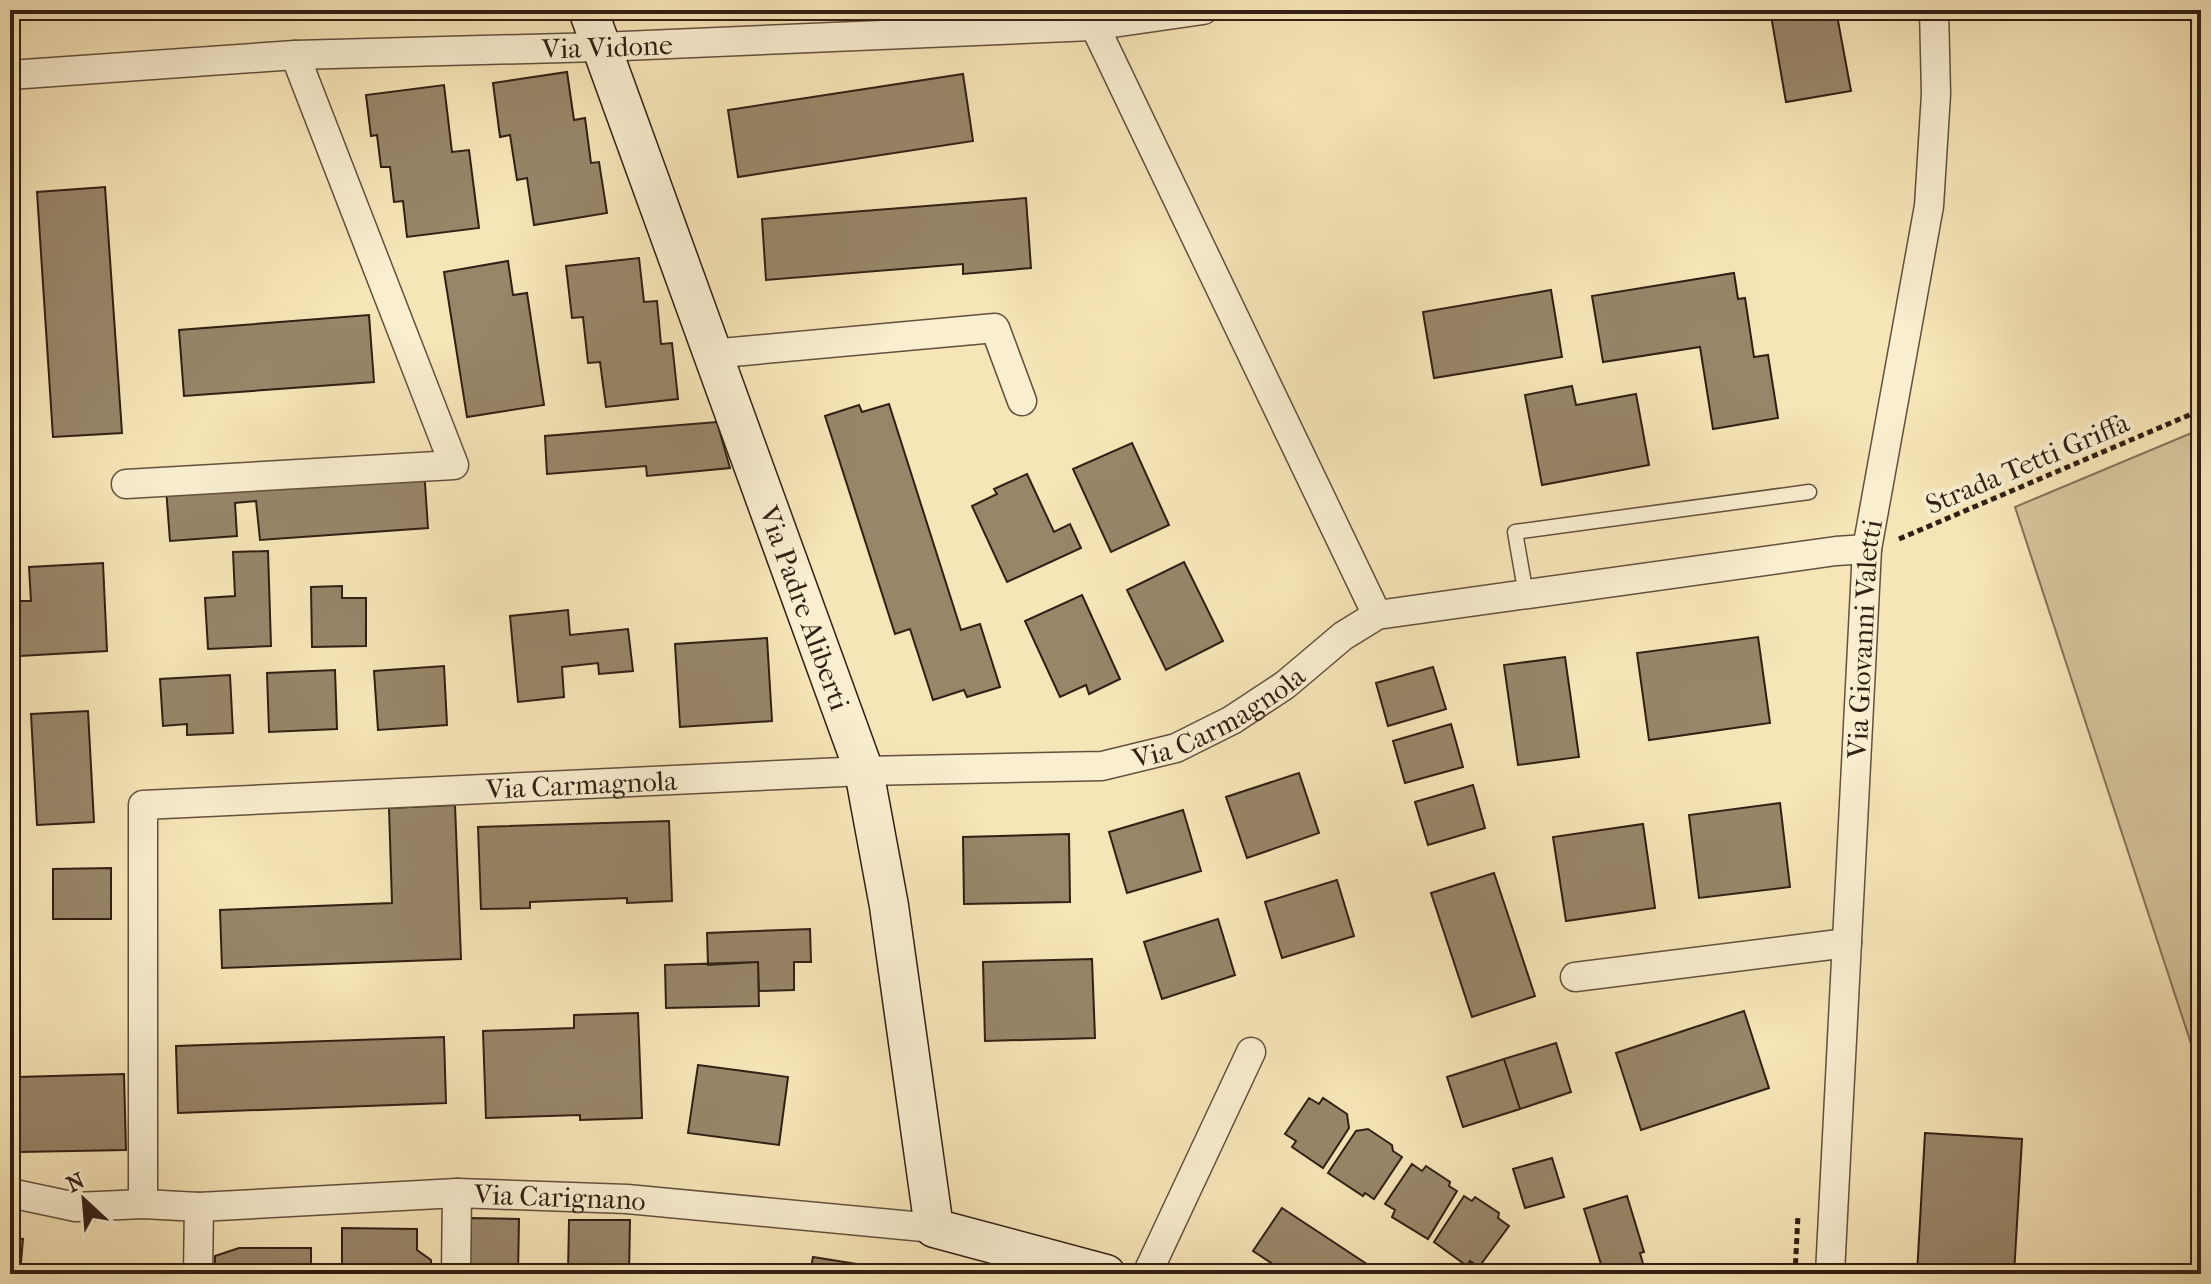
<svg xmlns="http://www.w3.org/2000/svg" width="2211" height="1284" viewBox="0 0 2211 1284" font-family="'IM FELL French Canon',serif">
<style>
.green{fill:#d5c39b;stroke:#847158;stroke-width:2}
.building{fill:#988669;stroke:#321f14;stroke-width:2}
.lines{fill:none;stroke-linecap:round;stroke-linejoin:round}
.lane-casing{stroke:#63503d;stroke-width:17}
.street-casing{stroke:#63503d;stroke-width:31}
.secondary-casing{stroke:#321f14;stroke-width:41}
.path{stroke:#321f14;stroke-width:5;stroke-dasharray:6 4;stroke-linecap:butt}
.lane{stroke:#f9eed0;stroke-width:14}
.street{stroke:#f9eed0;stroke-width:28}
.secondary{stroke:#f9eed0;stroke-width:38}
.labels{text-anchor:middle;stroke-width:8;stroke-linejoin:round;paint-order:stroke}
.street-label{font-size:28px;fill:#321f14;stroke:#f9eed0}
</style>
<rect width="100%" height="100%" fill="#f6e5b7"/>
<filter id="stains"><feTurbulence type="fractalNoise" baseFrequency=".0025" numOctaves="4"/><feColorMatrix values="0 0 0 0 .2 0 0 0 0 .09 0 0 0 0 .02 0 0 0 .5 -.17"/></filter>
<radialGradient id="worn" r=".72"><stop offset=".6" stop-color="#630" stop-opacity="0"/><stop offset="1" stop-color="#630" stop-opacity=".3"/></radialGradient>
<!-- green -->
<path class="green" d="M2201,429V1074L2015,507Z"/>
<!-- building -->
<path class="building" d="M1770,10H1836L1851,91L1786,102Z
M567,72L574,120L585,118L591,163L599,162L607,213L534,225L527,178L517,180L510,135L500,137L493,83Z
M963,74L973,141L738,177L728,110Z
M444,85L452,152L469,150L479,228L407,237L403,201L394,202L390,167H381L377,135L371,136L366,95Z
M105,187L122,433L53,437L37,192Z
M1026,198L1031,268L963,274V264L766,280L762,219Z
M639,258L644,302L657,301L661,344L672,343L678,399L606,407L600,362L588,363L583,317L572,318L566,266Z
M508,261L513,295L527,293L544,405L467,417L444,272Z
M1734,273L1738,299L1745,298L1754,357L1768,355L1778,418L1713,429L1700,347L1603,362L1592,296Z
M1551,290L1562,357L1434,378L1423,312Z
M369,315L374,382L184,396L179,330Z
M1572,386L1576,405L1636,394L1649,465L1542,485L1525,395Z
M889,404L961,630L980,624L1000,687L967,697L964,690L933,700L910,629L895,634L825,416L859,405L862,412Z
M717,422L730,468L647,476L646,466L547,474L545,436Z
M1132,443L1169,525L1111,552L1073,469Z
M424,469L428,528L260,540L256,501L235,503L237,536L170,541L166,488Z
M1027,474L1054,532L1070,524L1081,548L1007,582L972,506L997,494L994,489Z
M268,551L271,646L208,649L205,598L235,596L233,552Z
M1184,562L1223,641L1166,670L1127,590Z
M103,563L107,651L20,656L17,601H31L29,567Z
M342,586V598H366V646L312,647L311,587Z
M1082,595L1120,679L1089,694L1086,685L1060,697L1025,621Z
M568,610L570,635L628,629L633,671L599,674L598,663L562,667L564,697L518,702L510,616Z
M1758,637L1770,723L1649,740L1637,653Z
M767,638L772,721L680,727L675,644Z
M1565,657L1579,757L1518,765L1504,665Z
M444,666L447,725L378,730L374,671Z
M1433,667L1446,709L1388,726L1376,683Z
M335,670L337,729L269,732L267,673Z
M230,675L233,733L187,735V724L163,726L160,679Z
M88,711L94,822L37,825L31,714Z
M1451,724L1463,767L1405,783L1393,741Z
M1299,773L1319,833L1247,858L1226,797Z
M1473,785L1485,828L1428,845L1415,802Z
M1780,803L1790,887L1699,898L1689,815Z
M455,805L461,959L222,968L220,910L392,903L389,808Z
M1183,810L1201,871L1127,893L1109,832Z
M669,821L672,901L627,903V898L530,902V908L481,909L478,827Z
M1643,824L1655,908L1566,921L1553,837Z
M1069,834L1070,902L964,904L963,837Z
M111,868V919H53V869Z
M1494,873L1535,996L1472,1017L1431,893Z
M1337,880L1354,936L1282,958L1265,902Z
M1218,919L1235,975L1162,999L1144,942Z
M810,929L811,962H794V990L759,991L758,962L708,965L707,933Z
M1092,959L1095,1038L985,1041L983,962Z
M758,962L759,1006L666,1008L665,965Z
M1744,1011L1769,1088L1641,1130L1616,1053Z
M638,1013L642,1118L580,1120V1115L486,1118L483,1031L574,1028V1015Z
M444,1037L446,1103L178,1113L176,1046Z
M1556,1043L1571,1092L1520,1109L1504,1059Z
M1504,1059L1520,1109L1463,1127L1447,1077Z
M698,1065L788,1077L779,1145L688,1133Z
M124,1074L126,1150L20,1152L18,1077Z
M1309,1098L1319,1104L1323,1098L1347,1114L1349,1128L1323,1168L1292,1147L1296,1141L1285,1134Z
M1368,1129L1392,1145L1393,1151L1402,1157L1374,1199L1365,1193L1363,1196L1328,1173L1356,1131Z
M1925,1133L2022,1139L2014,1274H1917Z
M1552,1158L1564,1197L1525,1208L1513,1169Z
M1412,1164L1422,1171L1426,1166L1450,1182L1449,1186L1457,1191L1428,1239L1392,1217L1395,1210L1385,1204Z
M1464,1196L1472,1201L1475,1197L1499,1213L1498,1218L1509,1226L1479,1267L1470,1261L1467,1266L1434,1242Z
M1627,1196L1644,1252L1640,1253L1646,1274H1604L1584,1209Z
M1282,1208L1382,1274H1288L1253,1251Z
M471,1218L519,1219L518,1274H469Z
M569,1220H630L629,1274H568Z
M342,1228L417,1229V1250L431,1260V1274H342Z
M10,1238L23,1239L20,1274H10Z
M239,1248H311V1274H215V1256Z
M813,1257L895,1270L894,1274H810Z
M112,1266L173,1268V1274H111Z"/>
<g class="lines">
<!-- lane casing -->
<g class="lane-casing">
<path id="lane" d="M1526,595L1515,532L1809,492"/>
</g>
<!-- street casing -->
<g class="street-casing">
<g id="street">
<path d="M1087,10L1377,615"/>
<path id="s1" d="M10,75L295,55L600,47L1092,26L1203,10"/>
<path d="M710,354L995,328L1022,401"/>
<path d="M126,484L454,465L295,55"/>
<path d="M1575,977L1847,943"/>
<path id="s2" d="M10,1193L76,1207L143,1204L199,1207L457,1193L627,1199L934,1228"/>
<path id="s3" d="M143,1204V805L864,771L1102,766L1176,748L1232,720L1285,685L1343,636L1377,615L1836,551L1867,549"/>
<path d="M198,1274L199,1207"/>
<path d="M456,1274L457,1193"/>
<path d="M1147,1274L1251,1052"/>
<path id="s4" d="M1830,1274L1867,549L1929,206L1936,94L1934,10"/>
</g>
</g>
<!-- secondary casing -->
<g class="secondary-casing">
<g id="secondary">
<path id="s5" d="M588,10L864,771L889,906L934,1228L1106,1274"/>
</g>
</g>
<!-- path -->
<path class="path" d="M1899,539L2201,410
M1795,1274L1798,1215"/>
<!-- lane -->
<use href="#lane" class="lane"/>
<!-- street -->
<use href="#street" class="street"/>
<!-- secondary -->
<use href="#secondary" class="secondary"/>
</g>
<g class="labels">
<!-- street labels -->
<g class="street-label">
<text dy="10" stroke="none"><textPath href="#s1" startOffset="598">Via Vidone</textPath></text>
<text transform="translate(2027 463) rotate(-23)" y="10">Strada Tetti Griffa</text>
<text dy="10" stroke="none"><textPath href="#s5" startOffset="636">Via Padre Aliberti</textPath></text>
<text dy="10" stroke="none"><textPath href="#s4" startOffset="636">Via Giovanni Valetti</textPath></text>
<text dy="10" stroke="none"><textPath href="#s3" startOffset="1486">Via Carmagnola</textPath></text>
<text dy="10" stroke="none"><textPath href="#s3" startOffset="838">Via Carmagnola</textPath></text>
<text dy="10" stroke="none"><textPath href="#s2" startOffset="552">Via Carignano</textPath></text>
</g>
</g>
<!-- margin -->
<rect width="2211" height="1284" fill="none" stroke="#f6e5b7" stroke-width="40"/>
<rect x="12" y="12" width="2187" height="1260" fill="none" stroke="#321f14" stroke-width="4"/>
<rect x="20" y="20" width="2171" height="1244" fill="none" stroke="#321f14" stroke-width="2"/>
<!-- north arrow -->
<g transform="translate(84 1200) rotate(334)" stroke="#f9eed0" stroke-width="6" paint-order="stroke">
<path d="M0-6L14 30L0 20L-14 30Z" fill="#321f14"/>
<text y="-12" font-size="22" font-weight="bold" text-anchor="middle" fill="#321f14">N</text>
</g>
<rect width="100%" height="100%" filter="url(#stains)"/>
<rect width="100%" height="100%" fill="url(#worn)"/>
</svg>
